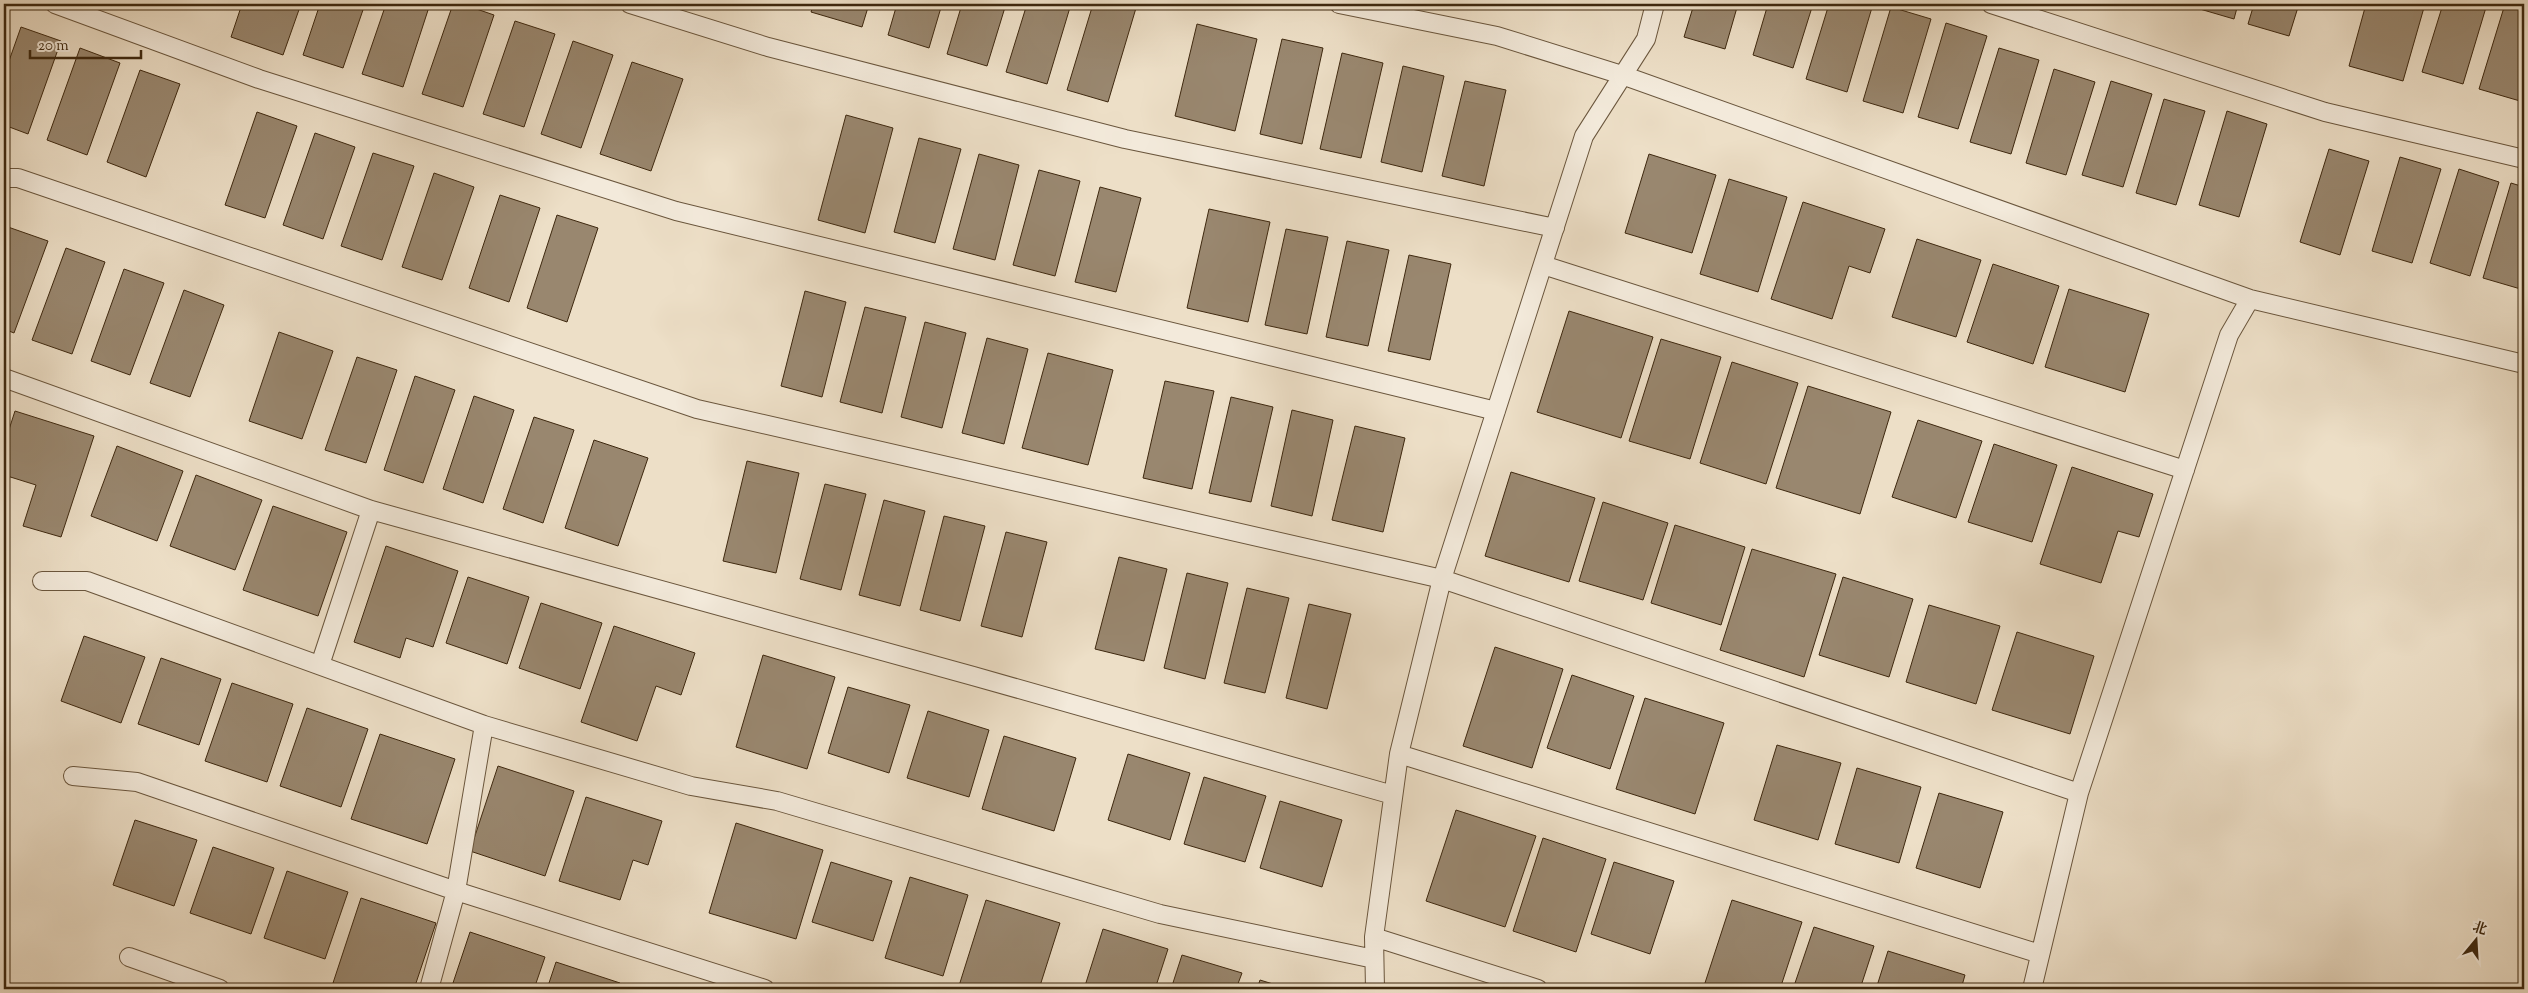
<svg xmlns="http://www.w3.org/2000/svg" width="2528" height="993" viewBox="0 0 2528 993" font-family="'Sorts Mill Goudy','Noto Serif SC',serif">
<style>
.building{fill:#99876f;stroke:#3e280f}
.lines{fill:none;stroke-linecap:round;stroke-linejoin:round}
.service-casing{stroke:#6a563d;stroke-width:20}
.service{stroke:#f3eadb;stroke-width:18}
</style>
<rect width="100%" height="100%" fill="#eddfc7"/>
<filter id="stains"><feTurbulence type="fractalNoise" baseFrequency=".004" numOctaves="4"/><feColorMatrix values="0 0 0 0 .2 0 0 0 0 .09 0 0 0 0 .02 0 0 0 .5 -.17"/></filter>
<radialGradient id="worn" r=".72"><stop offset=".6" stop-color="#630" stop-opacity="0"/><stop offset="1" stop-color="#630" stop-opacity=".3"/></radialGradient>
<!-- building -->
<path class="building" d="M242,4H301L283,55L231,37Z
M320,4H365L343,68L303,55Z
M386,4H430L403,87L362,74Z
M453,4H462L494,15L463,107L422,94Z
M814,4H869L862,27L811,12Z
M897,4H942L929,48L888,35Z
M962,4H1006L987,66L947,54Z
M1027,4H1071L1047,84L1006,72Z
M1093,4H1121L1136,8L1108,102L1067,90Z
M1694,4H1738L1725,49L1684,37Z
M1768,4H1813L1793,68L1753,55Z
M1829,4H1873L1847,92L1806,79Z
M2194,4H2238L2234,19L2193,7Z
M2254,4H2299L2289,36L2248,24Z
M2366,4H2425L2403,81L2349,66Z
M2443,4H2487L2463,84L2422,72Z
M2505,4H2524V86L2520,101L2479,89Z
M1891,7L1931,19L1903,113L1863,101Z
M515,21L555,34L524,127L483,114Z
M1946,23L1987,36L1958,129L1918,117Z
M1197,24L1257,39L1235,131L1175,116Z
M21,27L61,41L28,134L4,125V75Z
M1282,39L1323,48L1302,144L1260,134Z
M573,41L613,55L581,148L541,134Z
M80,48L120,63L87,155L47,140Z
M1999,48L2039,60L2011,154L1970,142Z
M1342,53L1383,63L1361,158L1320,149Z
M632,62L683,79L651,171L600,154Z
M1403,66L1444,76L1422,172L1381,162Z
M2054,69L2095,82L2066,175L2026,163Z
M140,70L180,84L146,177L107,162Z
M1465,81L1506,90L1484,186L1442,176Z
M2111,81L2152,94L2123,187L2082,175Z
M2164,99L2205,111L2176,205L2136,193Z
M2227,111L2267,124L2239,217L2199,205Z
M257,112L297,126L265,218L225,205Z
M846,115L893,128L865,233L818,220Z
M315,133L355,147L323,239L283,225Z
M919,138L961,149L935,243L894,232Z
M2329,149L2369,161L2340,255L2300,242Z
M373,153L414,166L382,260L341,246Z
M979,154L1019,165L995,260L953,249Z
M1649,154L1716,175L1692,253L1625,233Z
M2400,157L2441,169L2412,263L2372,251Z
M2459,169L2499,182L2470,276L2430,263Z
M1039,170L1080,181L1055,276L1013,265Z
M434,173L474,187L442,280L402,267Z
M1729,179L1787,197L1758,292L1700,274Z
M2511,183L2524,187V290L2483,278Z
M1100,187L1141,198L1116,292L1075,282Z
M500,195L540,208L509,302L469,288Z
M1803,202L1885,229L1870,273L1849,266L1832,319L1771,299Z
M1209,209L1270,222L1248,322L1187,308Z
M557,215L598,228L567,322L527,308Z
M8,227L48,241L14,333L4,329V238Z
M1286,229L1328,237L1307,334L1265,325Z
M1917,239L1981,260L1956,337L1892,317Z
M1347,241L1389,250L1368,346L1326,337Z
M66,248L105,262L72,354L32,340Z
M1409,255L1451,264L1430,360L1388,351Z
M1993,264L2059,286L2033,364L1967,342Z
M124,269L164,283L130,375L91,361Z
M2069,289L2149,314L2125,392L2045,367Z
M184,290L224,305L190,397L150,383Z
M805,291L846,302L822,397L781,386Z
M865,307L906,317L882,413L840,402Z
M1569,311L1653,337L1621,438L1537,412Z
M925,322L966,333L942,428L901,417Z
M279,332L333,351L302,439L249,421Z
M987,338L1028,349L1004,444L962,433Z
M1661,339L1721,357L1690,459L1629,441Z
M1048,353L1113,370L1088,465L1022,448Z
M357,357L397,370L366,463L325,450Z
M1732,362L1798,383L1766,484L1700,463Z
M415,376L455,390L423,483L384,470Z
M1165,381L1214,391L1192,489L1143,478Z
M1808,386L1891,412L1860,514L1776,488Z
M474,396L514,410L483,503L443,489Z
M1231,397L1273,407L1251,502L1209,493Z
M1292,410L1333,420L1312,516L1271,506Z
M15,411L94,436L61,537L23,526L36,485L4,475V445Z
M534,417L574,430L543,523L503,509Z
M1918,420L1982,441L1956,518L1892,497Z
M1355,426L1405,438L1383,532L1332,520Z
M594,440L648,458L618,546L565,528Z
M1994,444L2057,465L2032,542L1968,522Z
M117,446L183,471L157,541L91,516Z
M747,461L799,473L776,573L723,561Z
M2072,467L2153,494L2139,537L2118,531L2101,583L2040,564Z
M1511,472L1595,498L1569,582L1485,556Z
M196,475L262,500L235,570L170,546Z
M825,484L866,494L841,590L800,579Z
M884,500L925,511L900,606L859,595Z
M1603,502L1668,523L1643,600L1579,581Z
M273,506L347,532L318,616L243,590Z
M944,516L985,526L960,621L920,610Z
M1675,525L1745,547L1721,625L1651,603Z
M1006,532L1047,542L1022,637L981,626Z
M386,546L458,571L433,647L406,638L400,658L354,642Z
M1752,549L1836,574L1804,677L1720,650Z
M1119,557L1167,569L1144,661L1095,649Z
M1187,573L1228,583L1205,679L1164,668Z
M468,577L529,597L507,664L446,643Z
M1843,577L1913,599L1889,677L1819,655Z
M1247,588L1289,598L1265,693L1224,683Z
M541,603L602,623L580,689L519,668Z
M1309,604L1351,614L1327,709L1286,698Z
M1929,605L2000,626L1976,704L1906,682Z
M614,626L695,653L681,695L656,686L637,741L581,722Z
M2017,632L2094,656L2070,734L1992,710Z
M84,636L145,657L121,723L61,701Z
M1495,647L1563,669L1532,768L1463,746Z
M763,655L835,677L807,769L736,747Z
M161,658L221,679L199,745L138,724Z
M1572,675L1634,696L1610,769L1547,748Z
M232,683L293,704L267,782L205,761Z
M848,687L910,705L889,773L828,753Z
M1645,698L1724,723L1695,814L1616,789Z
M307,708L368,729L341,807L280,786Z
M928,711L989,730L969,797L907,778Z
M380,734L455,759L427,844L351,819Z
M1004,736L1076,758L1054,831L982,809Z
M1777,745L1841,763L1818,840L1754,820Z
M1128,754L1190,773L1170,840L1108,820Z
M498,766L574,791L545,876L470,851Z
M1857,768L1921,787L1899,863L1835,844Z
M1204,777L1266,796L1245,862L1184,844Z
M1939,793L2003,812L1980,888L1916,868Z
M586,797L662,821L648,865L633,860L620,900L559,881Z
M1280,801L1342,820L1322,887L1260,868Z
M1456,810L1536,836L1505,927L1426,901Z
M135,820L197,840L174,906L113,885Z
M736,823L823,850L796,939L709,913Z
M1543,838L1606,859L1576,952L1513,931Z
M213,847L274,868L251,934L190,913Z
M831,862L892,881L873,941L812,922Z
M1614,862L1674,881L1650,954L1591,934Z
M287,871L348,892L325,959L264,938Z
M910,877L968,895L943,976L885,958Z
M361,898L436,923L414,989H352L333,983Z
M986,900L1060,923L1039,989H958Z
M1732,900L1802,922L1780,989H1713L1704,986Z
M1814,927L1874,946L1860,989H1793Z
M1103,929L1168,949L1155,989H1084Z
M470,932L545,957L534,989H451Z
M1888,951L1965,975L1961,989H1876Z
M1182,955L1242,973L1236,989H1171Z
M556,962L620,983L618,989H547Z
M1260,980L1289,989H1257Z"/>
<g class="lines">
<!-- service casing -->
<g class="service-casing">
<path id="service" d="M55,4L259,79L676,211L1496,411
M630,4L768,47L1125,139L1555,228
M1339,4L1497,36L1622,75L2250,299L2524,364
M1991,4L2325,112L2524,159
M4,178H18L697,409L1442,579L2079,793
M1543,265L2185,470
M4,378L371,510L973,676L1393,795
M42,581H87L484,725L691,786L777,801L1160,914L1374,959
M320,665L371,510
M1399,754L2040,954
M73,776L137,782L456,891L765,989
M1374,937L1538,989
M129,957L220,989
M429,989L456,891L484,725
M1375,989L1374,937L1399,754L1442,579L1584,136L1646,39L1655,4
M2032,989L2079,793L2229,335L2250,299"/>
</g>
<!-- service -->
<use href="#service" class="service"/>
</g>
<!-- margin -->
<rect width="2528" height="993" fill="none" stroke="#eddfc7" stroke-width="20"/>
<rect x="5" y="5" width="2518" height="983" fill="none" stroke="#3e280f" stroke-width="2.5"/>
<rect x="10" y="10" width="2508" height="973" fill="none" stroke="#3e280f"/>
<!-- north arrow -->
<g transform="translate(2476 940) rotate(18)" stroke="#f3eadb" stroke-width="4" paint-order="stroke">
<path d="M0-4L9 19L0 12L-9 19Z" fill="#3e280f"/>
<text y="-8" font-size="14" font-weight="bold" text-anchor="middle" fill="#3e280f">北</text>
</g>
<!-- scale -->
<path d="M30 50v8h111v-8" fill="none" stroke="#3e280f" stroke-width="2.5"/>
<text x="38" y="50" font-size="15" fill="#3e280f" stroke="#f3eadb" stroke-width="4" paint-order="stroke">20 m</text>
<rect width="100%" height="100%" filter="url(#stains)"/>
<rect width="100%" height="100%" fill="url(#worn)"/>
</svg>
